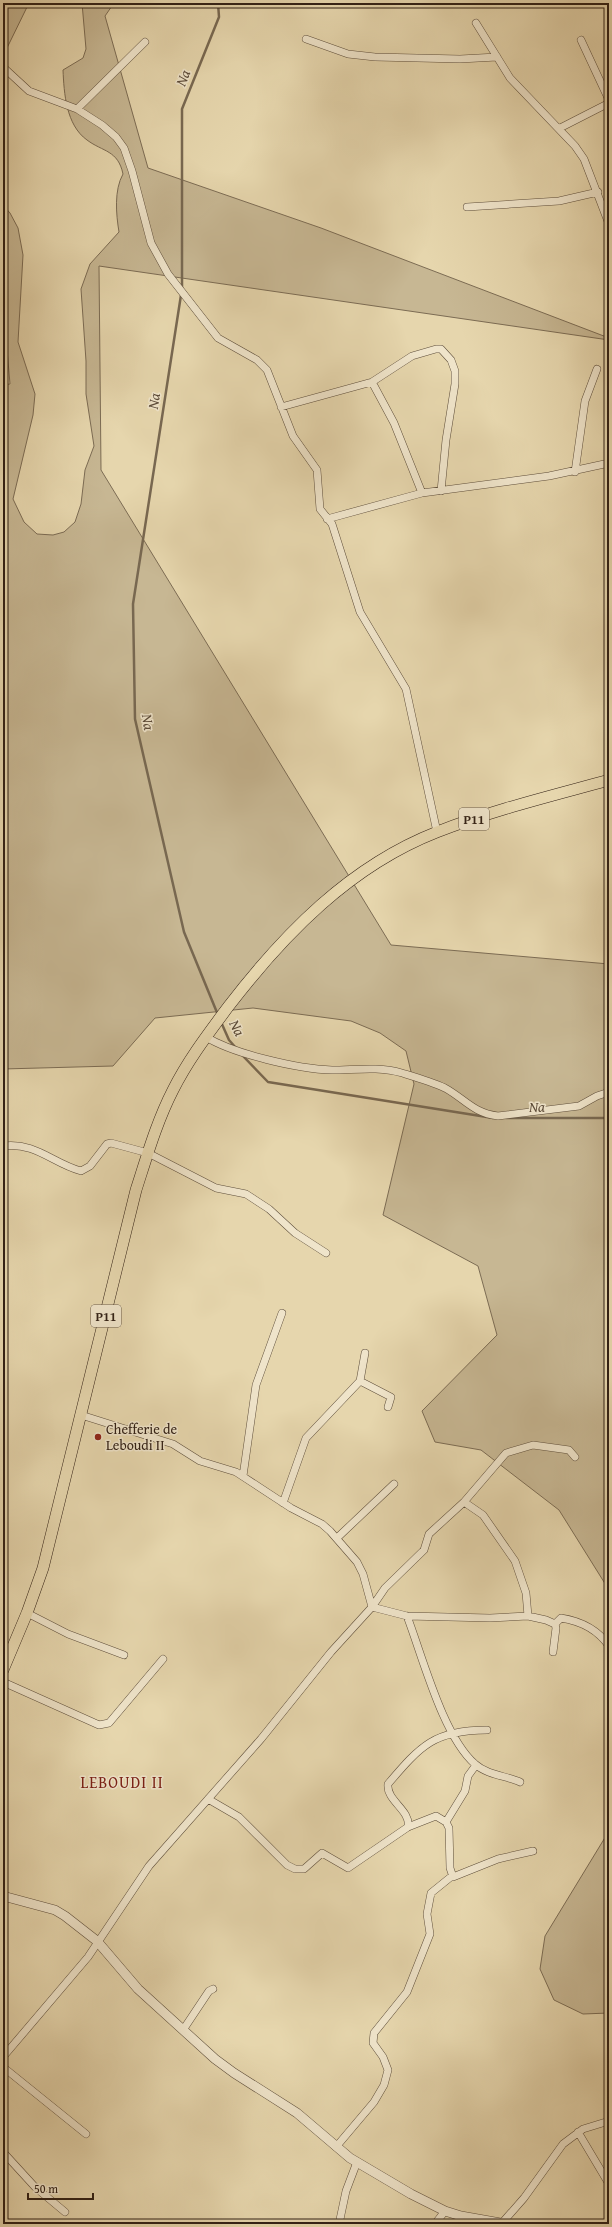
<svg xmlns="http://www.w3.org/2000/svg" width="612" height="2227" viewBox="0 0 612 2227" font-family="'Gentium Book Plus',serif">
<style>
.green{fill:#c7b793;stroke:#7c6c54}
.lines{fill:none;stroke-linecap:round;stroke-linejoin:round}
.stream{stroke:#786851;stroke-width:2.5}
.minor-casing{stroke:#5e4e3b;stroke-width:8}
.tertiary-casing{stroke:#5e4e3b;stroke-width:10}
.primary-casing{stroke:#312015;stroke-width:12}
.minor{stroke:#efe4ca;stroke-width:7}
.tertiary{stroke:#efe4ca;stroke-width:9}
.primary{stroke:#e6d6ad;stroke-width:11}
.poi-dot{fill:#8f2418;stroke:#efe4ca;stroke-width:1.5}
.labels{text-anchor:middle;stroke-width:3;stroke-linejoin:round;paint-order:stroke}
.shield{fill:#efe4ca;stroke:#6a5b4b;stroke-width:1}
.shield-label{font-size:13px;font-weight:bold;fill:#312015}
.poi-label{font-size:14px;fill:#312015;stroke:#efe4ca;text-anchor:start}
.water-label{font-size:15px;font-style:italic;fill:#5b4a38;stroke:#efe4ca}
.quarter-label{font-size:16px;letter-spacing:1px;fill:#7a1f14;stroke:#efe4ca}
</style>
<rect width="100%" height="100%" fill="#e6d6ad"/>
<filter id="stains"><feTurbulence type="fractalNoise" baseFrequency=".005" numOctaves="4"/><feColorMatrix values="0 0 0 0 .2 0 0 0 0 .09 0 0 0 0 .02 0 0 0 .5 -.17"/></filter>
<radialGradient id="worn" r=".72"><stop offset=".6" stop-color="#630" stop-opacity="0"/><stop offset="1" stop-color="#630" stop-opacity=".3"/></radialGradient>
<!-- green -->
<path class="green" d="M3,3H29L6,50L7,36L3,30Z
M82,3H114L105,16L148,168L321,228L609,338V340L99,266L101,470L391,945L609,964V1590L559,1510L481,1450L435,1442L422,1411L497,1335L478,1266L383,1215L414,1084L406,1051L380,1033L351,1021L253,1008L155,1018L113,1066L3,1069V385L10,384L3,303V205L10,213L18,228L23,255L18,342L35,394L33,415L13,499L24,522L37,534L53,535L64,532L75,522L81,504L85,470L94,446L86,394V361L81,289L90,264L119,232C116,214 114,190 123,174C118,150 103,152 87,140C66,125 64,93 63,70L83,58L86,49Z
M609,1831V2013L583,2014L554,2000L540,1969L545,1936Z"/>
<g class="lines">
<!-- stream -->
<path class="stream" d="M182,290V109L219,17L218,3
M181,295L133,604L135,719L184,932L218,1015
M221,1022L229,1040L236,1048
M242,1055L268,1082L493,1118
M506,1118H609"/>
<!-- minor casing -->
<g class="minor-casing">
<path id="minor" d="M476,23L510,78L575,146L584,159L609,224
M306,39L348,54L375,57L460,59L497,57
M581,40L609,100
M3,67L29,91L77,109L102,125L116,137L124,148L132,171L151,243L168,274L218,338L257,360L267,370L293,436L317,470L320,509L332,524L360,612L406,689L437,832
M77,109L145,42
M560,128L609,103
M467,207L559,201L598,192
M372,382L394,423L422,493
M281,407L372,382L412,356L436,349H441L451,360L455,371V384L446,440L441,491
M575,472L585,401L597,369
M327,519L422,493L549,476L609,463
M206,1037C234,1054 298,1069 332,1070C355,1070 378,1066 402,1073C415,1077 432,1082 445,1088C465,1099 473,1113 498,1116L579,1106L597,1096L609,1092
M3,1146C36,1142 52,1163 81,1171L90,1166L107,1144L111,1143L148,1153L216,1188L246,1194L269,1209L295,1233L326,1253
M360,1381L391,1397L388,1407
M81,1415L173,1444L200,1461L236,1472L291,1508L322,1524L330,1531L357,1562L363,1574L372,1607
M243,1476L256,1385L282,1313
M464,1502L506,1453L533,1445L569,1450L575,1457
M283,1503L306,1438L360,1381L365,1353
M337,1538L394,1484
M372,1607L407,1616L490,1618L528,1616L546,1620L555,1624L556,1628L553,1652
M27,1613L68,1634L124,1655
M407,1616C423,1658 443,1736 475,1764C487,1775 507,1776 520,1782
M555,1624L561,1618C580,1621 598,1630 609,1646
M3,1682L99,1725L109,1723L163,1659
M208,1799L239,1817L287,1865L295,1869H304L322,1853L348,1868L408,1827L436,1816L446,1822L449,1828L450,1868L453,1877L498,1859L533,1851
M446,1822L465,1791L468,1776L476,1765
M408,1827C411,1810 386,1801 388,1784C421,1745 435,1730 487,1730
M183,2030L209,1991L213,1989
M3,2057L88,1957L149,1866L261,1739L331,1652L372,1607L385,1588L424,1550L429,1534L464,1502L483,1515L515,1561L526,1593L528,1616
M3,2067L86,2134
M578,2132L609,2184
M336,2147L374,2102L384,2085L388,2070L383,2057L373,2043L374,2033L407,1992L430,1934L427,1914L431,1893L452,1876
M3,2152L35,2187L65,2212
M502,2223L524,2198L563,2144L583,2129L609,2121
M339,2224L346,2191L357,2162
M435,2224L445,2211"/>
</g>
<!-- tertiary casing -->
<g class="tertiary-casing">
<path id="tertiary" d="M3,1896L55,1910L65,1916L97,1941L138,1989L215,2059L234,2073L297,2113L350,2158L411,2194L445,2211L461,2216L506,2224"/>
</g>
<!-- primary casing -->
<g class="primary-casing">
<path id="primary" d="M3,1670L27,1613L43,1568L136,1190C147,1156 157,1121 173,1090C188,1060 208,1034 228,1007C284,934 350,866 437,832C493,810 551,796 609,780"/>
</g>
<!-- minor -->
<use href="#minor" class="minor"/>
<!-- tertiary -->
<use href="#tertiary" class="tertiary"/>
<!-- primary -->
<use href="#primary" class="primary"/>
</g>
<!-- markers -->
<circle class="poi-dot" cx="98" cy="1437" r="4"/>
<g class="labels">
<!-- shield labels -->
<g class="shield">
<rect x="459" y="808" width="30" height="22" rx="3"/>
<rect x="91" y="1305" width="30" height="22" rx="3"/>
</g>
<g class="shield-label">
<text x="474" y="824">P11</text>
<text x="106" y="1321">P11</text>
</g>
<!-- poi labels -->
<g class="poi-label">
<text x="106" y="1434">Chefferie de<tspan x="106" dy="16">Leboudi II</tspan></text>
</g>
<!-- water labels -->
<g class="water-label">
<text transform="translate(183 78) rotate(-68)" y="5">Na</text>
<text transform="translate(154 401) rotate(-81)" y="5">Na</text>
<text transform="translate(148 722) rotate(81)" y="5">Na</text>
<text transform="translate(237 1028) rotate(62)" y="5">Na</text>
<text x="537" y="1112">Na</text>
</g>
<!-- quarter labels -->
<g class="quarter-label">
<text x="122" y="1788">LEBOUDI II</text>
</g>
</g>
<!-- margin -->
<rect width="612" height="2227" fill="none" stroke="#e6d6ad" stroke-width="16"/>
<rect x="4" y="4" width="604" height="2219" fill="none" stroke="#312015" stroke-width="2"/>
<rect x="8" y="8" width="596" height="2211" fill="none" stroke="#312015"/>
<!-- scale -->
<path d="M28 2193v6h65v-6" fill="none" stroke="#312015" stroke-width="2"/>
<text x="34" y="2193" font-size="12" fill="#312015" stroke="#efe4ca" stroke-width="3" paint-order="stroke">50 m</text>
<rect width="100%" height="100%" filter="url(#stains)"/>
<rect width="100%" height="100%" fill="url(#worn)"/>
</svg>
